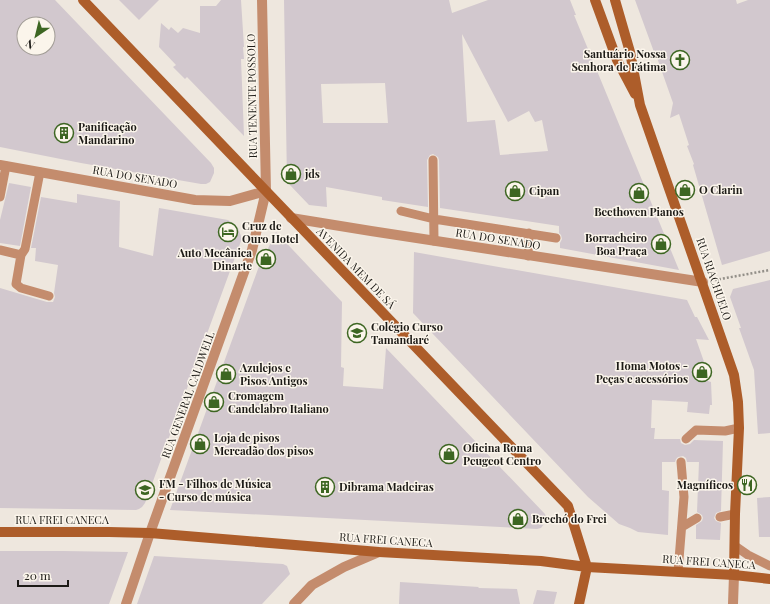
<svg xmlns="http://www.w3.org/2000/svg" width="770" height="604" viewBox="0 0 770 604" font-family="'Playfair Display',serif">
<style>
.building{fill:#d2c8ce;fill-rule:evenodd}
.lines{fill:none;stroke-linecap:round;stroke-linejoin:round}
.path{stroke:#938f88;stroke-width:2.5;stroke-dasharray:2 2;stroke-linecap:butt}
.service{stroke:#c48c6d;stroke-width:9}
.minor{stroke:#c48c6d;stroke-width:10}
.tertiary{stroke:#c48c6d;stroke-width:10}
.secondary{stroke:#ad5d2a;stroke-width:10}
.labels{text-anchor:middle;stroke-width:3;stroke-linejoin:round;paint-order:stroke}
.poi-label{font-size:11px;font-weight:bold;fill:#1c1a16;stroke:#fbf5eb;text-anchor:start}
.street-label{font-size:11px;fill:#1c1a16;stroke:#fbf5eb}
</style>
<rect width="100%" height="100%" fill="#eee7de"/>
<!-- building -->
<path class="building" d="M0,0H55L211,163L214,168V173L210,182L206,184H201L81,163L0,147ZM24,24H48V48H24Z
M119,0H159L139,20Z
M221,0H241L244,47H243L244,59H241L244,136L187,77L185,79L173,67L176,65L159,47L161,23L169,30L171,27L178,33L183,28L200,33V6H216Z
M284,0H449L452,13L488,0H570L576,15H574L679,270L560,248V243L562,239L561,235L559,233V226L440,208L439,160L438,157L433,154L430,155L427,160L428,207L382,200V197L326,187L327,207L309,205L287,182ZM462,34L508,122L529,111L535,122L542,120L548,151L500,155L495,120L467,122ZM385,83L388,123H323L321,84Z
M635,0H736L737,4L748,0H770V251L722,265L693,165L694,164L687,146L689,145L679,114L670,118L673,103L655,52H654Z
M9,183L31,187L20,246L0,243V220Z
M77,194L120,201L119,247L153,256L159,208L228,220L234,224L238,228L241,236V241L145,503L142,507L139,509L136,510L0,508V288L47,302H53L55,297L54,293L58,265L35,261L36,248H31L41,197L77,203Z
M276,232L342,302L341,367L344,368L343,386L383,389L386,348L545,514L547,520L541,528L537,529L170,510L258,269Z
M414,252L687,300L695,317H697L709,340L696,339L708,373V381L711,382L712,405H710L709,414L687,412L688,402L652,400L651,428H655L654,439H680L681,443L685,445L690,444L694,440L723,441L721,511L716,513L714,518L716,521L721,523L720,540L696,539V525L702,521L703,518L702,515L697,512L699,462H687L686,458L683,456L678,457L676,459L675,462H662V490L669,491L668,535L638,532L630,528L619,524L588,497L413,313Z
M770,280V433L758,434L754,370L739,328H741L730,297L733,289Z
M770,497V537H759L757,498Z
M0,551H63L128,552L109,604H0Z
M154,556L283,564L287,566L290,574L262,604H137Z
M400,582L479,587L478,588L517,589L520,604H399Z
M537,590L557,592L554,604H533Z"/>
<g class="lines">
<!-- path -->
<path class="path" d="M715,280L770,270"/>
<!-- service -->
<path class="service" d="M433,160L434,241
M40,172L25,249L21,255L16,284L21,288L49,296
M0,197L6,166
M401,211L434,219L556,238
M0,250L21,255
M528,256L529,233
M686,439L696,430L725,431L739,428
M720,517L735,514
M682,527L697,518
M735,546L748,555L770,566
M678,572L684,497L681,462"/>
<!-- minor -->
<path class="minor" d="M294,604L312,585L344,567L379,552"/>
<!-- tertiary -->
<path class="tertiary" d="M0,165L195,200L230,201L266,191
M291,218L371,231L703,282
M126,604L150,533L252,250L266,191L262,0
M733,604L734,575"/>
<!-- secondary -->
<path class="secondary" d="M83,0L568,506L587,567L579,604
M595,0L617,60L635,94
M615,0L630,52L640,105L734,375L738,402L739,428L735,514L734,575
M0,532H109L150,533L379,552L541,561L587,567L734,575L770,579"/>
</g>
<!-- icons -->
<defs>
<g id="church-ring" transform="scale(1)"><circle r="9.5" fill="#fbf5eb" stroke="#3d6622" stroke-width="1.5"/><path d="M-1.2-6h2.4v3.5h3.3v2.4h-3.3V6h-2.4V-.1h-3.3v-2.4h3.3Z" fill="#3d6622"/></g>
<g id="building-ring" transform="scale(1)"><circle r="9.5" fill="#fbf5eb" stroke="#3d6622" stroke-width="1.5"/><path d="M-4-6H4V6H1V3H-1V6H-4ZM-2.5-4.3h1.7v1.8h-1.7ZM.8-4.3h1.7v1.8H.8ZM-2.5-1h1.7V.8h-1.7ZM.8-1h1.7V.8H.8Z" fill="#3d6622"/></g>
<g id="shop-ring" transform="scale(1)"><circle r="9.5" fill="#fbf5eb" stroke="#3d6622" stroke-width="1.5"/><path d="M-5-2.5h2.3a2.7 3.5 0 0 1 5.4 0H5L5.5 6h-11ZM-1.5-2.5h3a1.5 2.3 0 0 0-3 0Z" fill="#3d6622"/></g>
<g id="hotel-ring" transform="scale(1)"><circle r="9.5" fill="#fbf5eb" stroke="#3d6622" stroke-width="1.5"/><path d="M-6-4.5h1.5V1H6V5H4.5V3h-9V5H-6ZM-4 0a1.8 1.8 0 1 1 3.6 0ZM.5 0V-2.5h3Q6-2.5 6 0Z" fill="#3d6622"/></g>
<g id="school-ring" transform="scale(1)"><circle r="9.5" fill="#fbf5eb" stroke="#3d6622" stroke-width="1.5"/><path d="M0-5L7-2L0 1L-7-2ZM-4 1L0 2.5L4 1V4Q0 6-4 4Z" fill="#3d6622"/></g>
<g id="restaurant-ring" transform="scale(1)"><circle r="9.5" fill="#fbf5eb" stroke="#3d6622" stroke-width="1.5"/><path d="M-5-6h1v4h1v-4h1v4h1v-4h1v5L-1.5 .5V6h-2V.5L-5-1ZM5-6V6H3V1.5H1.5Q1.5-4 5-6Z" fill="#3d6622"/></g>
</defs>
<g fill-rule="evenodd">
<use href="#church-ring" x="680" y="60"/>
<use href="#building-ring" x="64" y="133"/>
<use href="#shop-ring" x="291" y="174"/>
<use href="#shop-ring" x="685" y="190"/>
<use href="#shop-ring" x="515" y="191"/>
<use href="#shop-ring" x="639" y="193"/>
<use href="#hotel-ring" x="228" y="232"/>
<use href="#shop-ring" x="661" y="244"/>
<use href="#shop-ring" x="266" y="259"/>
<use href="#school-ring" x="357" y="333"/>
<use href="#shop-ring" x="702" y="372"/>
<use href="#shop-ring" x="226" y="374"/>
<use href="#shop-ring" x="214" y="402"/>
<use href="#shop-ring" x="200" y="444"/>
<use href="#shop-ring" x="449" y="454"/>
<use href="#restaurant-ring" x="747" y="485"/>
<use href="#building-ring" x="325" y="487"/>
<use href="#school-ring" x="145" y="490"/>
<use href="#shop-ring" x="518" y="519"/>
</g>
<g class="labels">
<!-- poi labels -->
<g class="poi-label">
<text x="666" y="58" text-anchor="end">Santuário Nossa<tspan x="666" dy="13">Senhora de Fátima</tspan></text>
<text x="78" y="131">Panificação<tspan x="78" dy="13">Mandarino</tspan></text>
<text x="305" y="178">jds</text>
<text x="699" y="194">O Clarin</text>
<text x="529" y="195">Cipan</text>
<text x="639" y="216" text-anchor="middle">Beethoven Pianos</text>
<text x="242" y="230">Cruz de<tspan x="242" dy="13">Ouro Hotel</tspan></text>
<text x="647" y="242" text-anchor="end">Borracheiro<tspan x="647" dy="13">Boa Praça</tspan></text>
<text x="252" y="257" text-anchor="end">Auto Mecânica<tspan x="252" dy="13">Dinarte</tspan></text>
<text x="371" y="331">Colégio Curso<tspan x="371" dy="13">Tamandaré</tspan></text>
<text x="688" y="370" text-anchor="end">Homa Motos -<tspan x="688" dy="13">Peças e acessórios</tspan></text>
<text x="240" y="372">Azulejos e<tspan x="240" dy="13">Pisos Antigos</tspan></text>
<text x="228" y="400">Cromagem<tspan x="228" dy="13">Candelabro Italiano</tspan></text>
<text x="214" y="442">Loja de pisos<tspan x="214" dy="13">Mercadão dos pisos</tspan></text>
<text x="463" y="452">Oficina Roma<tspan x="463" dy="13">Peugeot Centro</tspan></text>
<text x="159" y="488">FM - Filhos de Música<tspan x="159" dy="13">- Curso de música</tspan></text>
<text x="733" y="489" text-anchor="end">Magníficos</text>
<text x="339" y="491">Dibrama Madeiras</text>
<text x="532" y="523">Brechó do Frei</text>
</g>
<!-- street labels -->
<g class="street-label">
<text transform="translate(252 96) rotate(-91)" y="4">RUA TENENTE POSSOLO</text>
<text transform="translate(135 177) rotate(10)" y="4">RUA DO SENADO</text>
<text transform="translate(498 239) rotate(9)" y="4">RUA DO SENADO</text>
<text transform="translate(356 268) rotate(46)" y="4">AVENIDA MEM DE SÁ</text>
<text transform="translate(714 279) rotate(71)" y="4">RUA RIACHUELO</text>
<text transform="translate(188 395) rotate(-70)" y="4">RUA GENERAL CALDWELL</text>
<text x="62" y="524">RUA FREI CANECA</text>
<text transform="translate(386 540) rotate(4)" y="4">RUA FREI CANECA</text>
<text transform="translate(709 562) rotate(4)" y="4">RUA FREI CANECA</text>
</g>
</g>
<!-- north arrow -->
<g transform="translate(36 36) rotate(215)"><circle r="19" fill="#fbf5eb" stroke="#a29d96"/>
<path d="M0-3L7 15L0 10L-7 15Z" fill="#3d6622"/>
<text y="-6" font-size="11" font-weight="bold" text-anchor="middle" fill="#1c1a16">N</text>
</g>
<!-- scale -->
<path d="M18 580v6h50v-6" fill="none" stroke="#1c1a16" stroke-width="2"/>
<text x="24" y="580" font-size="12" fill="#1c1a16" stroke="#fbf5eb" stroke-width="3" paint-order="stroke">20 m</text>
</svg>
